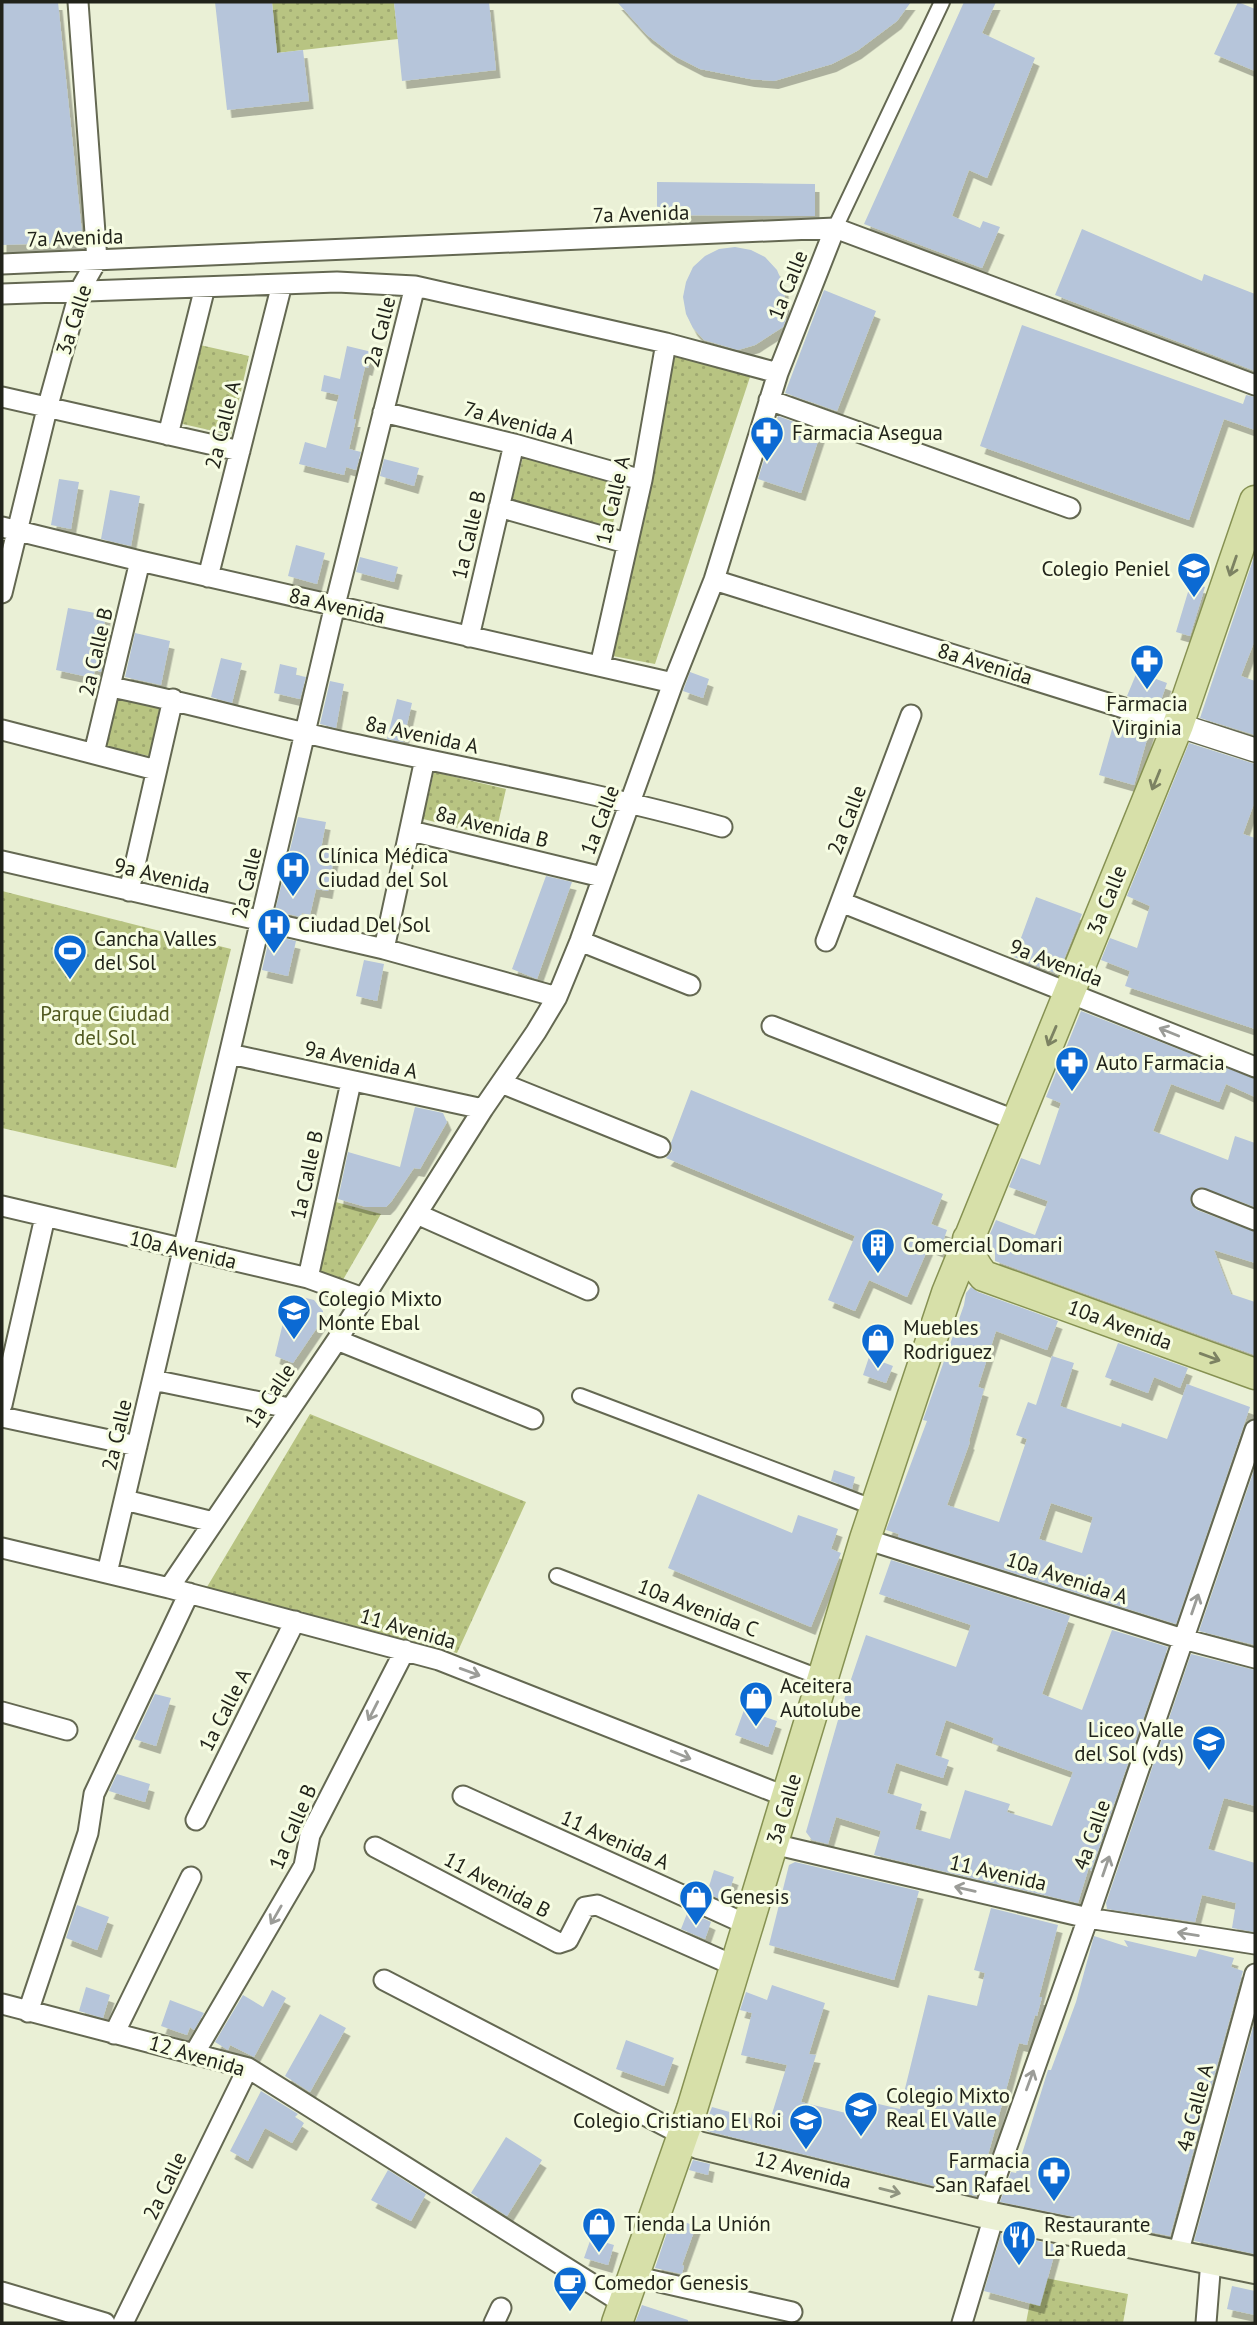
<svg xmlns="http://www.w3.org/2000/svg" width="1257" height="2325" viewBox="0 0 1257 2325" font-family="'PT Sans',sans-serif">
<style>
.grass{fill:url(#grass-dots)}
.building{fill:#b6c5da;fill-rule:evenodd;filter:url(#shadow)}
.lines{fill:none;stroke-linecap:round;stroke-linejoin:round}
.pedestrian-casing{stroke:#646852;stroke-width:18}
.minor-casing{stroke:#646852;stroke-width:23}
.tertiary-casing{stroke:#646852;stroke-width:26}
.secondary-casing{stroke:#646852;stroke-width:30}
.primary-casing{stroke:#869152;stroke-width:33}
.pedestrian{stroke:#fff;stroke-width:14}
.minor{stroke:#fff;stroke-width:19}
.tertiary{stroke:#fff;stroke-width:23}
.secondary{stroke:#ebf0d4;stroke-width:26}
.primary{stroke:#d7e0a9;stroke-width:30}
.oneway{stroke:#7c8262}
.oneway2{stroke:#9b9c98}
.oneway3{stroke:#909480}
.labels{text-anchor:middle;stroke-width:6;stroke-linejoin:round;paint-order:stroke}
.street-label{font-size:21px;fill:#21231a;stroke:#f7fde3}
.poi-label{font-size:21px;fill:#21231a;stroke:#f7fde3;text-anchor:start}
.park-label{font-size:21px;fill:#525b21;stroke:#f7fde3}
</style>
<defs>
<pattern id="grass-dots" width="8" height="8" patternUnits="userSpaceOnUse" patternTransform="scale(1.75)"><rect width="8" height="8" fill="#b8c482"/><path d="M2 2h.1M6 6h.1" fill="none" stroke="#9ea870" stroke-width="1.8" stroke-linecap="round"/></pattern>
<filter id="shadow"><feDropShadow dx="4.5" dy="8" stdDeviation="0" flood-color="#0004"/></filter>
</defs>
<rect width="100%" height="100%" fill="#eaf0d6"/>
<!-- grass -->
<path class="grass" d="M272,2H394L398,39L277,53Z
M191,343L249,356L231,435L174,422Z
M676,353L752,371L655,664L602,654Z
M523,457L623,483L611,531L511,505Z
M105,689L161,702L149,756L93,743Z
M434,772L506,789L495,837L423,819Z
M2,891L231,949L176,1168L2,1128Z
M328,1200L381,1214L340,1285L312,1276Z
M310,1414L526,1502L457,1653L207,1587Z
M1035,2276L1128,2294L1123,2323H1026Z"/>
<!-- building -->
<path class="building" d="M2,2H58L83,242L2,245Z
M215,2H272L277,53L303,50L309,101L227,110Z
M394,2H489L496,70L402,81Z
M617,2H911L897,21L857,51L832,64L774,81L750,79L700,69L673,55L647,35Z
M964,2H996L982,33L1035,58L987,178L969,170L952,216L980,228L983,221L1000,227L982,268L864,224Z
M1238,2L1255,9V71L1214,54Z
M657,182L815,184V216L657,215Z
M1082,229L1202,281L1204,274L1255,294V371L1055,295Z
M735,247L751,250L765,257L777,270L784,287L786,319L783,327L755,345L738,350L704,340L693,328L686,314L683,297L686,282L693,267L705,256L719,249Z
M824,290L876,311L837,411L785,393Z
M1022,325L1243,404L1246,395L1255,397V430L1224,419L1189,520L980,446Z
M347,346L372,352L368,368L365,367L353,419H356L349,449L361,452L356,470L346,467L344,475L299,464L305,442L326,448L339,395L321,391L324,375L340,379Z
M778,416L821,432L801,493L758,479Z
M384,459L419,468L414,486L380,476Z
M59,479L79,482L71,529L51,525Z
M110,490L140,496L131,546L101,539Z
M296,545L325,553L317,584L288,576Z
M1255,554V640L1241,676L1255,681V735L1200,718Z
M360,557L398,567L394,582L356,572Z
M1191,582L1205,587L1190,636L1176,632Z
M68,608L106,615L104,626L111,628L101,672L95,670L93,678L56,670Z
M135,633L170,641L161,685L125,677Z
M221,658L242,663L232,703L211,697Z
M280,664L297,668L296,675L306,677L300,699L274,693Z
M690,672L709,679L703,698L683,691Z
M1137,672L1167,683L1159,706L1127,696Z
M330,681L344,684L336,728L320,724Z
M397,699L412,703L403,742L387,739Z
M1115,719L1150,729L1134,785L1099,775Z
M1189,743L1255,764V801L1243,834L1255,838V1029L1125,986L1130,971L1101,960L1110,938L1137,948L1150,906L1127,896Z
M298,817L326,822L321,849L335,852L328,891L316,889L310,915L302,913L301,917L275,911Z
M546,876L572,882L537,979L512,969Z
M1036,897L1082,914L1058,974L1014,957Z
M270,935L296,941L288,976L262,970Z
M364,960L384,964L377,1001L356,996Z
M1081,1011L1255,1079V1097L1226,1084L1219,1102L1171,1084L1153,1131L1228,1160L1235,1136L1255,1143V1207L1201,1187L1194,1190L1190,1200L1192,1206L1197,1210L1255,1232V1263L1214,1250L1231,1294L1255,1302V1355L995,1261V1250L987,1241L996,1220L1035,1235L1048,1201L1009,1187L1021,1158L1040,1165L1061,1103L1046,1097Z
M691,1090L943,1194L931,1224L947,1230L940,1250L929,1246L907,1297L869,1280L855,1311L828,1300L855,1236L666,1158L672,1151L671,1143Z
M415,1107L443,1113L447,1122L420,1169L414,1168L391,1202L386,1207H366L338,1199L348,1152L400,1167Z
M971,1287L978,1292L1058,1321L1047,1350L996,1331L978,1387L984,1389L969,1441L970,1442L947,1505L999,1522L1027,1439L1016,1435L1028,1402L1036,1405L1052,1356L1074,1363L1060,1406L1121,1427L1122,1423L1167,1439L1187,1384L1250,1407L1176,1624L898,1537L899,1534L886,1530L927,1421L923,1420L964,1305L966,1293ZM1051,1503L1093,1517L1082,1553L1039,1539Z
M290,1294L314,1300L323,1311V1319L293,1363L275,1356Z
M1118,1343L1188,1368L1180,1388L1154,1377L1148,1393L1105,1377Z
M869,1357L893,1366L886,1383L863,1375Z
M1255,1467V1645L1199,1631Z
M834,1470L855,1477L852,1489L831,1481Z
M698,1494L792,1533L798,1515L838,1529L831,1549L841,1553L811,1627L668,1568Z
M891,1560L1070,1616L1042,1694L1082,1710L1112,1630L1168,1647L1091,1871L1089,1867L1078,1903L874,1855L881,1831L836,1817L828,1844L812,1840L806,1832L842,1706L866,1635L956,1667L971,1625L879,1594ZM946,1720L994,1738L992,1743L1073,1772L1052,1826L1007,1812L1010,1804L965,1790L950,1839L915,1829L922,1804L887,1793L896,1763L943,1778L949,1760L935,1755Z
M1191,1654L1255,1670V1806L1224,1798L1208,1849L1255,1863V1932L1232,1928L1236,1903L1202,1895L1195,1922L1107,1909L1106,1903Z
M155,1694L171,1698L156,1746L134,1739Z
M744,1710L777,1721L768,1747L735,1735Z
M117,1774L150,1784L145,1802L109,1791Z
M795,1862L919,1891L894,1980L769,1945L789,1865Z
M714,1870L734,1877L726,1902L707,1893Z
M77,1905L109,1917L97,1950L66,1938Z
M991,1908L1058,1925L1039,1997H1042L1037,2016L1035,2015L1027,2045L1019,2043L985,2166H987L976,2196L703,2130L712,2107L751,2118L752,2112L771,2117L787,2065L741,2055L752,2013L740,2010L746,1992L767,2000L772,1985L825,2003L809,2054L816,2055L801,2102L850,2114L853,2098L900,2109L928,1995L977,2006L985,1973L974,1970Z
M688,1911L711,1922L705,1939L681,1929Z
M1094,1936L1128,1947L1124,1940L1196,1957L1199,1949L1234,1958L1231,1967L1243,1971L1170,2236L1000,2202L1011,2172L1016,2173L1048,2070H1051L1076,2002Z
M86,1987L110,1995L103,2018L79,2011Z
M272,1990L286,1998L254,2057L230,2045L228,2050L215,2042L243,1995L263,2007Z
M170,2000L204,2013L194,2030L190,2027L187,2035L161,2026Z
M320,2014L346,2028L310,2092L285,2076Z
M1253,2027H1255V2254L1194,2241Z
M626,2040L674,2058L664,2086L616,2069Z
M261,2091L298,2114L295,2117L304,2123L292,2143L265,2128L248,2161L230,2151Z
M506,2137L542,2160L507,2216L471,2193Z
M693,2160L710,2164L708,2175L689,2170Z
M388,2170L426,2194L411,2221L371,2200Z
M672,2218L696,2226L682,2265L684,2266L682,2274L655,2268Z
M1001,2234L1057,2245L1040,2306L984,2291Z
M591,2238L614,2245L608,2265L584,2258Z
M1232,2286L1255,2291V2315L1227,2309Z
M642,2305L688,2320V2323H635Z"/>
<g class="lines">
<!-- pedestrian casing -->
<g class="pedestrian-casing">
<path id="pedestrian" d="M835,228L942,2
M580,1396L875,1508
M557,1576L824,1679"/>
</g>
<!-- minor casing -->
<g class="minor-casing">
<path id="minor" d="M2,264L835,228L1255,385
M2,294L337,282L415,286L666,343L778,373
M2,397L240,451
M769,400L1070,508
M383,412L514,444L642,480
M168,435L205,287
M499,507L626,543
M2,527L140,561L673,683
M208,577L282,284
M714,580L1178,725
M2,593L47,409L80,290L97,260L78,2
M469,637L514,444
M600,666L642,480L666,343
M111,687C191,703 270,726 349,743C474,770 600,793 722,827
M2,730L156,770
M94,753L140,561
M411,831L602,877
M2,861L384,949L557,997
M129,891L173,699
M841,902L1255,1067
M580,941L690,985
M826,941L911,715
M384,949L425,759
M772,1026L1017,1121
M230,1054L483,1109
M501,1083L660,1147
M1202,1199L1255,1220
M2,1206L308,1278L363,1298
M417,1214L588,1290
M308,1278L351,1082
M337,1340L533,1419
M153,1380L289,1408
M2,1405L45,1217
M2,1417L137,1446
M125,1500L213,1522
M865,1539L1183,1639L1255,1658
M2,1548L169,1588L439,1660L787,1797
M107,1573L335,605L415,286
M169,1588L337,1340L483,1109L536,1032L557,997L580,941L673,683L714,580L778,373L835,228
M2,1712L67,1730
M463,1796L748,1925
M196,1820L295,1621
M773,1844L1088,1918L1255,1944
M375,1847L559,1943L568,1940L585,1907L597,1905L735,1966
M384,1980L683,2135
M2,2004L248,2068L624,2304
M28,2012L88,1833L94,1794L189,1593
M114,2034L191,1877
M194,2054L304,1866L310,1835L405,1650
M983,2214L1088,1918L1255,1430
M1178,2254L1255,1974
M633,2276L792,2312
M2,2292L105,2323
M123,2323L248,2068
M494,2323L501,2308
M962,2323L994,2216
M1206,2323L1211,2260"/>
</g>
<!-- tertiary casing -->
<g class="tertiary-casing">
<path id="tertiary" d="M1178,725L1255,750"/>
</g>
<!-- secondary casing -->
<g class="secondary-casing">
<path id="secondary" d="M683,2135L698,2145L983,2214L1255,2270"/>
</g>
<!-- primary casing -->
<g class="primary-casing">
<path id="primary" d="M968,1239C970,1255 973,1264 984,1276L1255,1374
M617,2323L692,2109L865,1539L947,1293L1178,725L1255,501"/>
</g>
<!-- pedestrian -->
<use href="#pedestrian" class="pedestrian"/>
<!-- minor -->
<use href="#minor" class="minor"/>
<!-- tertiary -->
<use href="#tertiary" class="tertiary"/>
<!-- secondary -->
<use href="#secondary" class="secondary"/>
<!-- primary -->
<use href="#primary" class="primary"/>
</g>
<!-- one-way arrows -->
<defs><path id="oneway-shaft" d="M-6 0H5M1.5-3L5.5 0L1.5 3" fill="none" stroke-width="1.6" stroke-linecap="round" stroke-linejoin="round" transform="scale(1.75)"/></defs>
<g class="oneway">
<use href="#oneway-shaft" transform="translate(1233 566) rotate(109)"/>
<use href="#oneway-shaft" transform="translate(1156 780) rotate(112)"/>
<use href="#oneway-shaft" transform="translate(1052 1036) rotate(113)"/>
<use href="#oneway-shaft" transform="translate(1210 1357) rotate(20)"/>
</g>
<g class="oneway2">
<use href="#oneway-shaft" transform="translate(1169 1032) rotate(-158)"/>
<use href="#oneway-shaft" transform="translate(1195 1604) rotate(-71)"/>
<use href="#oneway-shaft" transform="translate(470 1672) rotate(20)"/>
<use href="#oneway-shaft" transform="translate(373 1711) rotate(117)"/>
<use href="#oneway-shaft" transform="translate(681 1755) rotate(22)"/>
<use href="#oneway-shaft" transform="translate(1106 1866) rotate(-71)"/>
<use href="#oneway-shaft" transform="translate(965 1889) rotate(-167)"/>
<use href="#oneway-shaft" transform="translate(276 1915) rotate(120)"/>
<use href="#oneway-shaft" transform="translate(1188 1934) rotate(-171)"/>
<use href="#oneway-shaft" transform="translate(1030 2080) rotate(-70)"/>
</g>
<use class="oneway3" href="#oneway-shaft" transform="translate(890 2191) rotate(14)"/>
<!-- icons -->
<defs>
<g id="pharmacy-pin" transform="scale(1.75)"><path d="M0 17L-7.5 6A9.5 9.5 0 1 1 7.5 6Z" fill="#0c6ad3" stroke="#f7fde3"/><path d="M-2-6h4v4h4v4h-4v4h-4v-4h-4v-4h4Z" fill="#fff"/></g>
<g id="school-pin" transform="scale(1.75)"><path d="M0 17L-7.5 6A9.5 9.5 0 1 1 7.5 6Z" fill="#0c6ad3" stroke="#f7fde3"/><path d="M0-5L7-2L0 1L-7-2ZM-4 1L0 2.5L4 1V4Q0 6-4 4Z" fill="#fff"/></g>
<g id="hospital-pin" transform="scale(1.75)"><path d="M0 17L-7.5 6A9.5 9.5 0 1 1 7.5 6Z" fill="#0c6ad3" stroke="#f7fde3"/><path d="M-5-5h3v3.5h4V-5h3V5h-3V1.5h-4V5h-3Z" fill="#fff"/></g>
<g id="stadium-pin" transform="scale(1.75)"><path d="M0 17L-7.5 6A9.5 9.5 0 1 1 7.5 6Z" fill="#0c6ad3" stroke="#f7fde3"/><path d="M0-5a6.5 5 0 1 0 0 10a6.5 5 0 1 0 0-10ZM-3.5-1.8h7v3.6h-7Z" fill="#fff"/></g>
<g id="building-pin" transform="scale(1.75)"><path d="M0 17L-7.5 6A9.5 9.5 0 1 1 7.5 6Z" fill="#0c6ad3" stroke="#f7fde3"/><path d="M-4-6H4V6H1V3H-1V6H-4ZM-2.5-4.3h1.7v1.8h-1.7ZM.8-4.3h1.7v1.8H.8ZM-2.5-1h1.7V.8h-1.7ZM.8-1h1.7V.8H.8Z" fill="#fff"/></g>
<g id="shop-pin" transform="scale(1.75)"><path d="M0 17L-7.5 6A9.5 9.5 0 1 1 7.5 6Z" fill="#0c6ad3" stroke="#f7fde3"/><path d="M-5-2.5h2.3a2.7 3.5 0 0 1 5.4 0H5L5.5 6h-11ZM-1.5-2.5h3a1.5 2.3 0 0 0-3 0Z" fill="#fff"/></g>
<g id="university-pin" transform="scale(1.75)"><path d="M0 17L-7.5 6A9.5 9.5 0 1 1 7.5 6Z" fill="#0c6ad3" stroke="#f7fde3"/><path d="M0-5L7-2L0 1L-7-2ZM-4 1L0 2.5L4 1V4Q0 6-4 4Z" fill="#fff"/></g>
<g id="restaurant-pin" transform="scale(1.75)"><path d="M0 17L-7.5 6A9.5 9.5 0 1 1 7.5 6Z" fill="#0c6ad3" stroke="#f7fde3"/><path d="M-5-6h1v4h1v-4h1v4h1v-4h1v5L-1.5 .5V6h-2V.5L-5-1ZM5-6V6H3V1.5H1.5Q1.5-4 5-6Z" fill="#fff"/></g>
<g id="cafe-pin" transform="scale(1.75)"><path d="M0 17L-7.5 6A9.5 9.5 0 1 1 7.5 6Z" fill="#0c6ad3" stroke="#f7fde3"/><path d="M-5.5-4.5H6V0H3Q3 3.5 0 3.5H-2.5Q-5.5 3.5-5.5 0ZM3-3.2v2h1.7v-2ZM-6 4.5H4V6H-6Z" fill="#fff"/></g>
</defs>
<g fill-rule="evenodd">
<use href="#pharmacy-pin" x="767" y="433"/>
<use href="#school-pin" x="1194" y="569"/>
<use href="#pharmacy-pin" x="1147" y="661"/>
<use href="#hospital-pin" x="293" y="868"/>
<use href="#hospital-pin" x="274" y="925"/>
<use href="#stadium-pin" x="70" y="951"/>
<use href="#pharmacy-pin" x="1072" y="1063"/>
<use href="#building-pin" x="878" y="1245"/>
<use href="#school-pin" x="294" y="1311"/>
<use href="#shop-pin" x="878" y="1340"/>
<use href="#shop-pin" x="756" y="1698"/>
<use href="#university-pin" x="1209" y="1742"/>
<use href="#shop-pin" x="696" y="1897"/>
<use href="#school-pin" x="861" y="2108"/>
<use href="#school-pin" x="806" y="2121"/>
<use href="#pharmacy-pin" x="1054" y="2173"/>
<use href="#shop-pin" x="599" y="2224"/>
<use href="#restaurant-pin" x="1019" y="2237"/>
<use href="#cafe-pin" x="570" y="2283"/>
</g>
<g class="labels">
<!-- street labels -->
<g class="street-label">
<text transform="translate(641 214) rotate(-2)" y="7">7a Avenida</text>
<text transform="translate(75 238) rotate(-2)" y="7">7a Avenida</text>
<text transform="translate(788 285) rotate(-68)" y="7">1a Calle</text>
<text transform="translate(74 320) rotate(-72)" y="7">3a Calle</text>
<text transform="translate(380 332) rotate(-76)" y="7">2a Calle</text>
<text transform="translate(519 423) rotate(15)" y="7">7a Avenida A</text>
<text transform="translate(223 425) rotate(-76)" y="7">2a Calle A</text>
<text transform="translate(613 500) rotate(-77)" y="7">1a Calle A</text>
<text transform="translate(469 535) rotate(-77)" y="7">1a Calle B</text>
<text transform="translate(337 606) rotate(13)" y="7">8a Avenida</text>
<text transform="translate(96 652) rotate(-77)" y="7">2a Calle B</text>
<text transform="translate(985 664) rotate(17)" y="7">8a Avenida</text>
<text transform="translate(422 735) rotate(12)" y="7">8a Avenida A</text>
<text transform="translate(600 820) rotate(-69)" y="7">1a Calle</text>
<text transform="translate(847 820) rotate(-69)" y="7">2a Calle</text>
<text transform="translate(492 827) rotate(14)" y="7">8a Avenida B</text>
<text transform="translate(162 876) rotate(13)" y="7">9a Avenida</text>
<text transform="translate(247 883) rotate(-77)" y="7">2a Calle</text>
<text transform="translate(1107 900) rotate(-68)" y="7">3a Calle</text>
<text transform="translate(1056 963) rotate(21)" y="7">9a Avenida</text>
<text transform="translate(361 1060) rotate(12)" y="7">9a Avenida A</text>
<text transform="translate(307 1175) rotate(-78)" y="7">1a Calle B</text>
<text transform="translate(183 1250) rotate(13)" y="7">10a Avenida</text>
<text transform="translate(1120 1325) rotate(20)" y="7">10a Avenida</text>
<text transform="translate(270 1396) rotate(-56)" y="7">1a Calle</text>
<text transform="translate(117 1435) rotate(-77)" y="7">2a Calle</text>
<text transform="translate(1067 1578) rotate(18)" y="7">10a Avenida A</text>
<text transform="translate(698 1608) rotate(21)" y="7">10a Avenida C</text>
<text transform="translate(408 1629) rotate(16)" y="7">11 Avenida</text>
<text transform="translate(225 1710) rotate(-63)" y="7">1a Calle A</text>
<text transform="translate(784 1809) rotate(-73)" y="7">3a Calle</text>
<text transform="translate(293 1827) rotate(-67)" y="7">1a Calle B</text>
<text transform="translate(1092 1835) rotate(-71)" y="7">4a Calle</text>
<text transform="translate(615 1840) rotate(24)" y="7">11 Avenida A</text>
<text transform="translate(998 1873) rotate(13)" y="7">11 Avenida</text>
<text transform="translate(497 1885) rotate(28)" y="7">11 Avenida B</text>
<text transform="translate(197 2056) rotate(16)" y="7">12 Avenida</text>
<text transform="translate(1195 2108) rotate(-75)" y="7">4a Calle A</text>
<text transform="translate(803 2170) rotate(14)" y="7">12 Avenida</text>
<text transform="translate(165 2186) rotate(-64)" y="7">2a Calle</text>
</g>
<!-- poi labels -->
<g class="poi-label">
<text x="792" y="440">Farmacia Asegua</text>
<text x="1170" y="576" text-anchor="end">Colegio Peniel</text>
<text x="1147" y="711" text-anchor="middle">Farmacia<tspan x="1147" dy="24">Virginia</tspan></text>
<text x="318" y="863">Clínica Médica<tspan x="318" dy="24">Ciudad del Sol</tspan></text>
<text x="298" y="932">Ciudad Del Sol</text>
<text x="94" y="946">Cancha Valles<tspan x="94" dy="24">del Sol</tspan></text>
<text x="1096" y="1070">Auto Farmacia</text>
<text x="903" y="1252">Comercial Domari</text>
<text x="318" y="1306">Colegio Mixto<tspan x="318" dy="24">Monte Ebal</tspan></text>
<text x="903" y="1335">Muebles<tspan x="903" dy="24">Rodriguez</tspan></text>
<text x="780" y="1693">Aceitera<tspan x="780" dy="24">Autolube</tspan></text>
<text x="1184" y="1737" text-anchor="end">Liceo Valle<tspan x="1184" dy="24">del Sol (vds)</tspan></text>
<text x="720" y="1904">Genesis</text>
<text x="886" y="2103">Colegio Mixto<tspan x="886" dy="24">Real El Valle</tspan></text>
<text x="782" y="2128" text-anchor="end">Colegio Cristiano El Roi</text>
<text x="1030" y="2168" text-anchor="end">Farmacia<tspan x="1030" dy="24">San Rafael</tspan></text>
<text x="624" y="2231">Tienda La Unión</text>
<text x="1044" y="2232">Restaurante<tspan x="1044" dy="24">La Rueda</tspan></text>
<text x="594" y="2290">Comedor Genesis</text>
</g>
<!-- park labels -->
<g class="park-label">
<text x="105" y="1021">Parque Ciudad<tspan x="105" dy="24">del Sol</tspan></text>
</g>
</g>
<!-- border -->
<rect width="1257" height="2325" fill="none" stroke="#21231a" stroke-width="7"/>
</svg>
